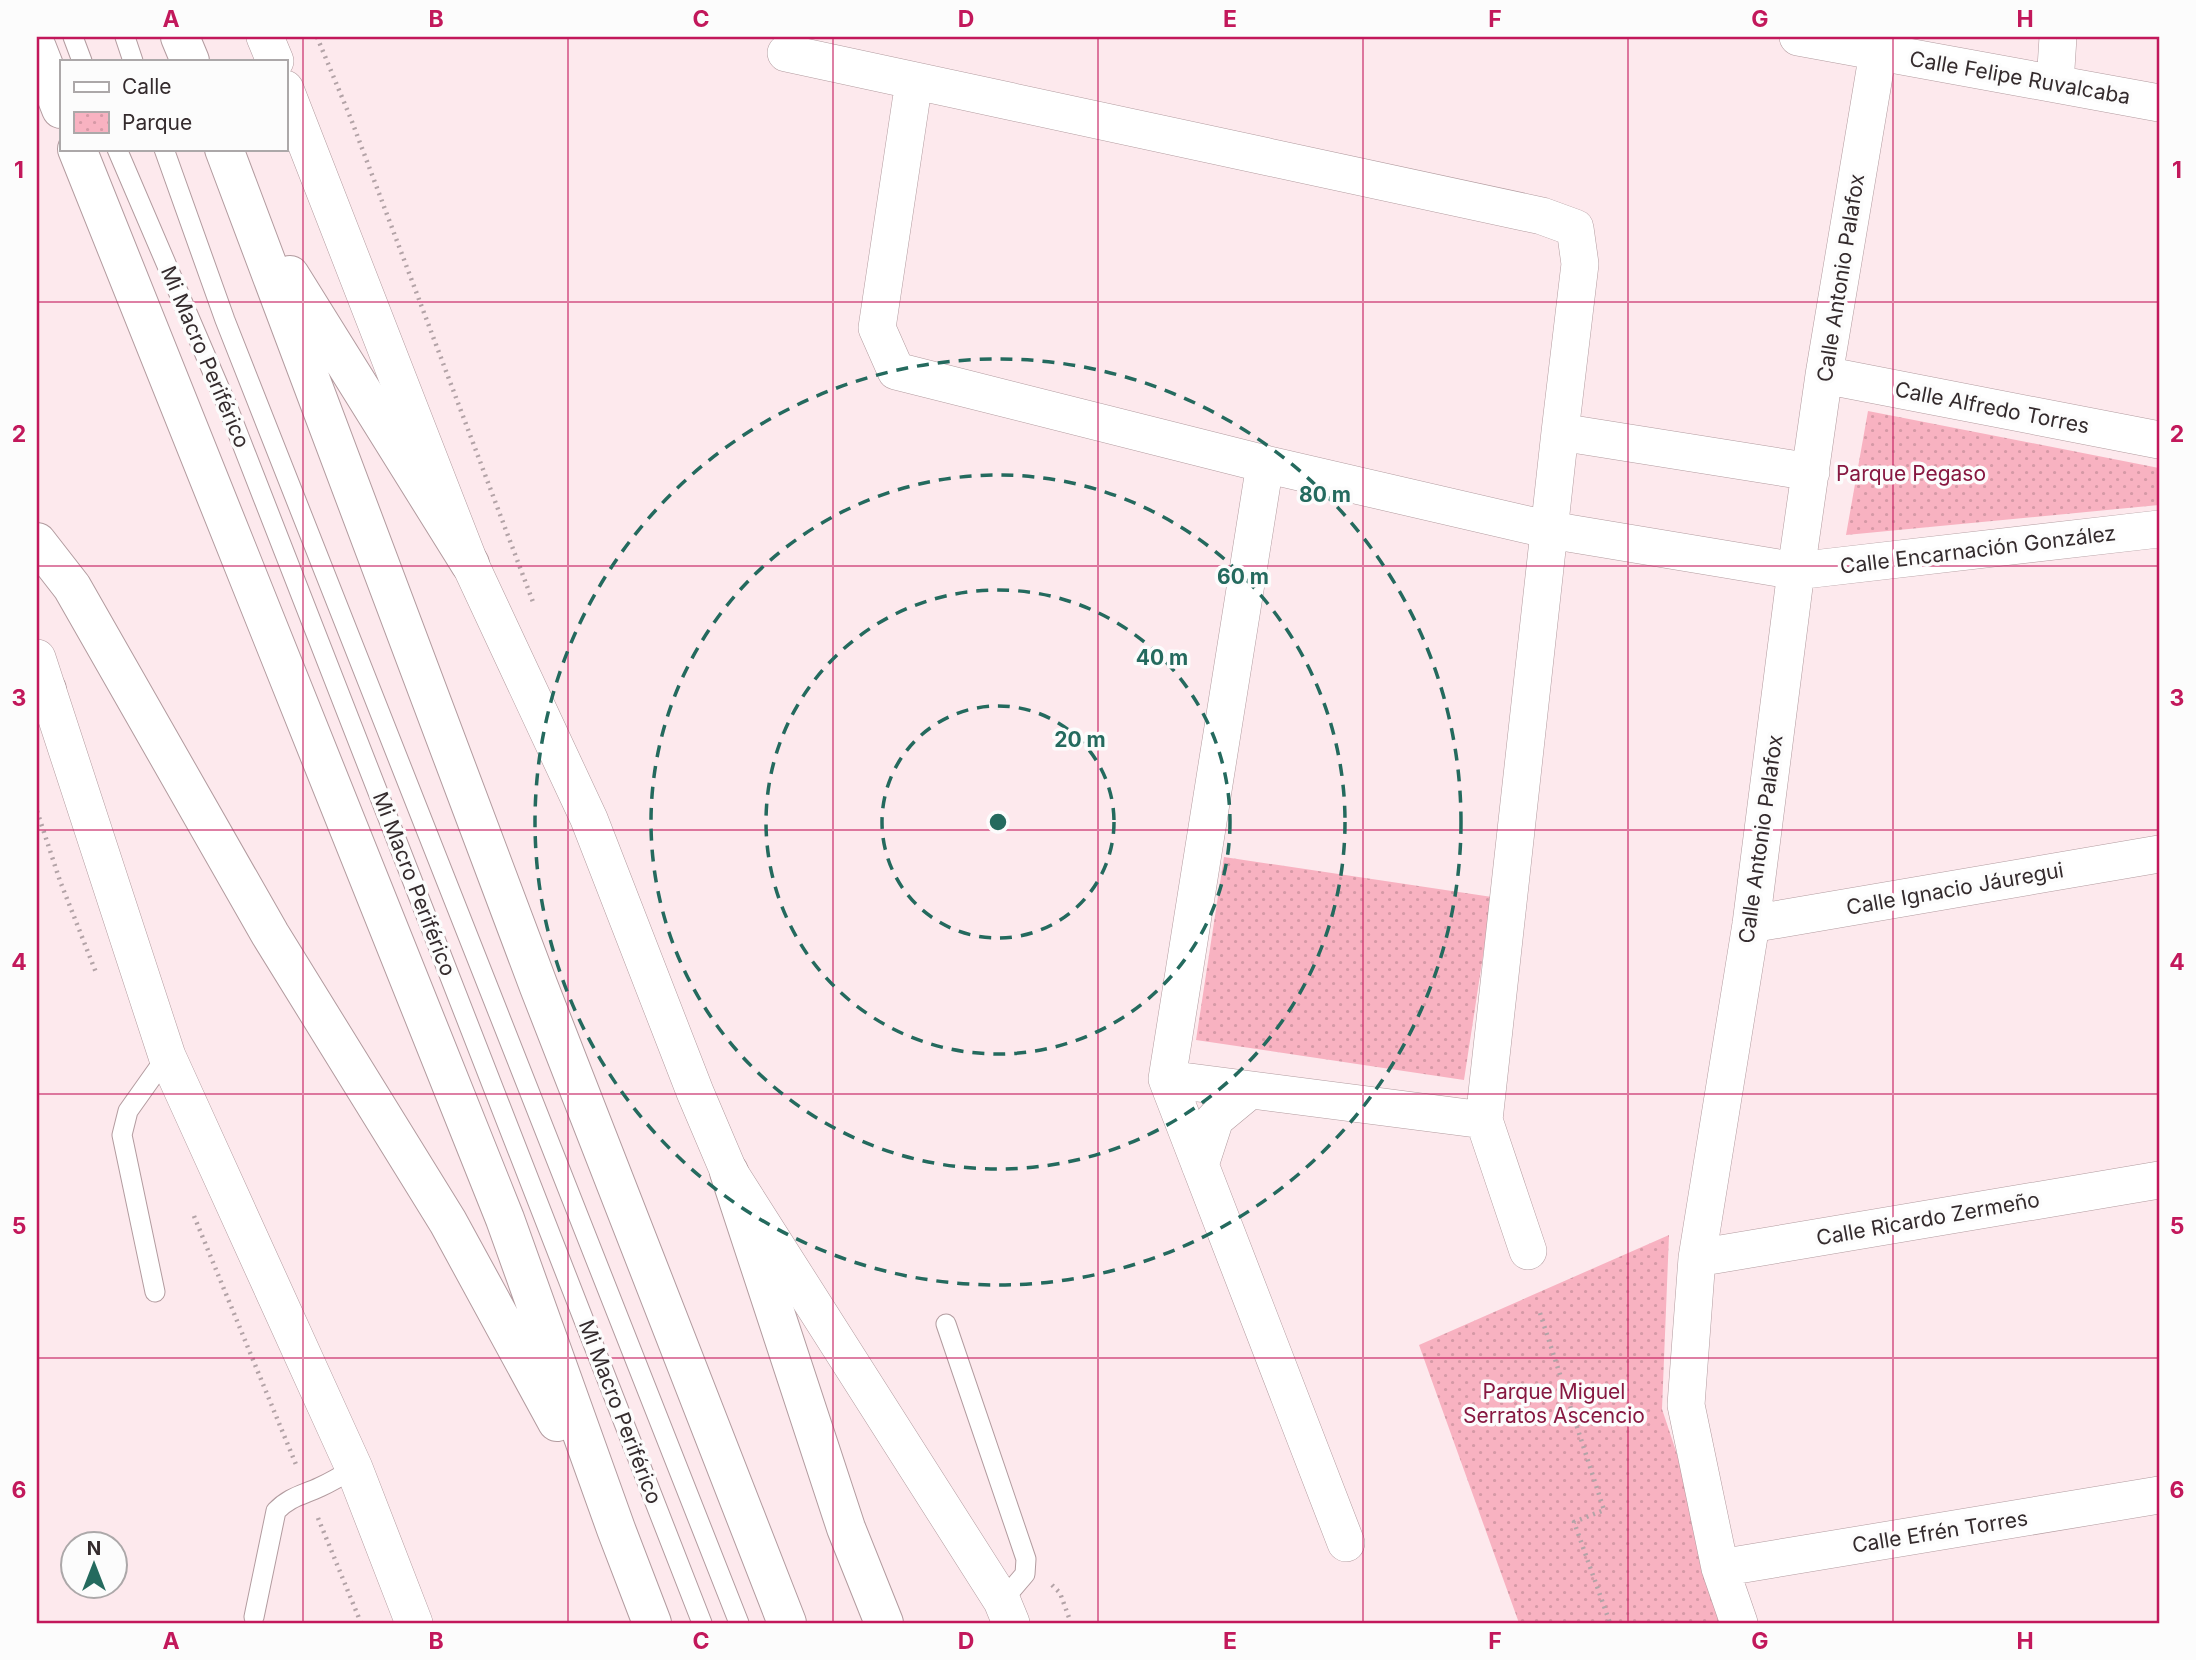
<svg xmlns="http://www.w3.org/2000/svg" width="2196" height="1660" viewBox="0 0 2196 1660" font-family="Inter,sans-serif">
<style>
.park{fill:url(#park-dots)}
.lines{fill:none;stroke-linecap:round;stroke-linejoin:round}
.service-casing{stroke:#b29b9f;stroke-width:21}
.minor-casing{stroke:#b29b9f;stroke-width:38}
.tertiary-casing{stroke:#b29b9f;stroke-width:40}
.trunk-casing{stroke:#b29b9f;stroke-width:40}
.path{stroke:#b3a3a7;stroke-width:4.5;stroke-dasharray:2 5;stroke-linecap:butt}
.service{stroke:#fff;stroke-width:19}
.minor{stroke:#fff;stroke-width:37}
.tertiary{stroke:#fff;stroke-width:38}
.trunk{stroke:#fff;stroke-width:38}
.grid{fill:none;stroke:#c2185b;stroke-width:2;stroke-opacity:0.55}
.ring{fill:none;stroke:#246a5e;stroke-width:3.5;stroke-dasharray:12 9}
.labels{text-anchor:middle;stroke-width:7;stroke-linejoin:round;paint-order:stroke}
.street-label{font-size:21px;fill:#342b2d;stroke:#fcfcfc}
.park-label{font-size:21px;fill:#871841;stroke:#fcfcfc}
.centre{fill:#246a5e;stroke:#fcfcfc;stroke-width:3.5}
.ring-label{font-size:21px;text-anchor:middle;font-weight:bold;fill:#246a5e;stroke:#fcfcfc;stroke-width:7;stroke-linejoin:round;paint-order:stroke}
.neatline{fill:none;stroke:#c2185b;stroke-width:2.5}
.grid-label{font-size:23px;text-anchor:middle;font-weight:bold;fill:#c2185b}
</style>
<defs>
<pattern id="park-dots" width="8" height="8" patternUnits="userSpaceOnUse" patternTransform="scale(1.75)"><rect width="8" height="8" fill="#f8b2c1"/><path d="M2 2h.1M6 6h.1" fill="none" stroke="#d599a6" stroke-width="1.8" stroke-linecap="round"/></pattern>
</defs>
<rect width="100%" height="100%" fill="#fde9ed"/>
<!-- park -->
<path class="park" d="M1868,411L2159,468V505L1846,535Z
M1224,857L1492,897L1464,1080L1196,1040Z
M1669,1235L1662,1409L1733,1623H1519L1419,1345Z"/>
<g class="lines">
<!-- service casing -->
<g class="service-casing">
<path id="service" d="M73,37L82,61
M125,37L133,61
M117,149L228,408L702,1623
M164,149L225,320L739,1623
M155,1292L122,1135L128,1111L167,1056
M946,1324L1026,1559L1025,1574L1002,1601
M254,1617L276,1511C289,1497 303,1495 320,1487C331,1482 343,1475 354,1468"/>
</g>
<!-- minor casing -->
<g class="minor-casing">
<path id="minor" d="M265,37L275,61
M1798,37L2159,103
M786,53L1542,216L1575,228L1580,264L1560,432L1484,1120L1528,1251
M914,81L877,328L896,371L1265,464L1550,530L1796,571L2159,529
M2055,84L2058,37
M285,89L470,564L589,819L695,1092L729,1172L1002,1601L1011,1623
M1824,375L2159,440
M1560,432L1811,472
M1265,464L1167,1079L1346,1543
M37,658L167,1056L354,1468L414,1623
M1751,924L2159,854
M1167,1079L1484,1120
M1200,1165L1215,1119L1250,1090
M1697,1258L2159,1180
M1720,1568L2159,1495
M1739,1623L1720,1568L1686,1405L1697,1258L1751,924L1796,571L1824,375L1878,52L1879,37"/>
</g>
<!-- tertiary casing -->
<g class="tertiary-casing">
<path id="tertiary" d="M37,689L47,690"/>
</g>
<!-- trunk casing -->
<g class="trunk-casing">
<path id="trunk" d="M180,37L190,61
M37,48L61,109
M77,149L505,1219L616,1529L652,1623
M224,149L539,987L787,1623
M290,275L470,564
M37,542L72,587L270,934L448,1222L557,1422
M729,1172L846,1528L884,1623"/>
</g>
<!-- path -->
<path class="path" d="M317,37L351,119L533,602
M37,811L60,881L97,975
M194,1216L297,1467
M1540,1313L1604,1510L1574,1522L1610,1623
M318,1518L361,1623
M1052,1585L1060,1593L1071,1623"/>
<!-- service -->
<use href="#service" class="service"/>
<!-- minor -->
<use href="#minor" class="minor"/>
<!-- tertiary -->
<use href="#tertiary" class="tertiary"/>
<!-- trunk -->
<use href="#trunk" class="trunk"/>
</g>
<!-- grid -->
<path class="grid" d="M303,37V1623M568,37V1623M833,37V1623M1098,37V1623M1363,37V1623M1628,37V1623M1893,37V1623M37,302H2159M37,566H2159M37,830H2159M37,1094H2159M37,1358H2159"/>
<!-- distance rings -->
<g class="ring">
<circle cx="998" cy="822" r="116"/>
<circle cx="998" cy="822" r="232"/>
<circle cx="998" cy="822" r="347"/>
<circle cx="998" cy="822" r="463"/>
</g>
<g class="labels">
<!-- street labels -->
<g class="street-label">
<text transform="translate(2020 78) rotate(10)" y="7">Calle Felipe Ruvalcaba</text>
<text transform="translate(1841 278) rotate(-81)" y="7">Calle Antonio Palafox</text>
<text transform="translate(205 357) rotate(67)" y="7">Mi Macro Periférico</text>
<text transform="translate(1992 408) rotate(11)" y="7">Calle Alfredo Torres</text>
<text transform="translate(1978 550) rotate(-7)" y="7">Calle Encarnación González</text>
<text transform="translate(1761 839) rotate(-82)" y="7">Calle Antonio Palafox</text>
<text transform="translate(414 884) rotate(69)" y="7">Mi Macro Periférico</text>
<text transform="translate(1955 889) rotate(-10)" y="7">Calle Ignacio Jáuregui</text>
<text transform="translate(1928 1219) rotate(-10)" y="7">Calle Ricardo Zermeño</text>
<text transform="translate(620 1412) rotate(69)" y="7">Mi Macro Periférico</text>
<text transform="translate(1940 1532) rotate(-9)" y="7">Calle Efrén Torres</text>
</g>
<!-- park labels -->
<g class="park-label">
<text x="1911" y="481">Parque Pegaso</text>
<text x="1554" y="1399">Parque Miguel<tspan x="1554" dy="24">Serratos Ascencio</tspan></text>
</g>
</g>
<circle cx="998" cy="822" r="10" class="centre"/>
<g class="ring-label">
<text x="1325" y="502">80 m</text>
<text x="1243" y="584">60 m</text>
<text x="1162" y="665">40 m</text>
<text x="1080" y="747">20 m</text>
</g>
<!-- border -->
<rect width="2196" height="1660" fill="none" stroke="#fcfcfc" stroke-width="77"/>
<!-- legend -->
<rect x="60" y="60" width="228" height="91" fill="#fcfcfc" stroke="#aca8a9" stroke-width="2"/>
<rect x="74" y="82" width="35" height="10" fill="#ffffff" stroke="#aca8a9" stroke-width="2"/>
<text x="122" y="94" font-size="21" fill="#342b2d">Calle</text>
<rect x="74" y="112" width="35" height="21" fill="url(#park-dots)" stroke="#aca8a9" stroke-width="2"/>
<text x="122" y="130" font-size="21" fill="#342b2d">Parque</text>
<!-- north arrow -->
<g transform="translate(94 1565)"><circle r="33" fill="#fcfcfc" stroke="#aca8a9" stroke-width="2"/>
<path d="M0-5L12 26L0 18L-12 26Z" fill="#246a5e"/>
<text y="-10" font-size="19" font-weight="bold" text-anchor="middle" fill="#342b2d">N</text>
</g>
<rect x="38" y="38" width="2120" height="1584" class="neatline"/>
<g class="grid-label">
<text x="171" y="27">A</text>
<text x="436" y="27">B</text>
<text x="701" y="27">C</text>
<text x="966" y="27">D</text>
<text x="1230" y="27">E</text>
<text x="1495" y="27">F</text>
<text x="1760" y="27">G</text>
<text x="2025" y="27">H</text>
<text x="19" y="178">1</text>
<text x="2177" y="178">1</text>
<text x="19" y="442">2</text>
<text x="2177" y="442">2</text>
<text x="19" y="706">3</text>
<text x="2177" y="706">3</text>
<text x="19" y="970">4</text>
<text x="2177" y="970">4</text>
<text x="19" y="1234">5</text>
<text x="2177" y="1234">5</text>
<text x="19" y="1498">6</text>
<text x="2177" y="1498">6</text>
<text x="171" y="1649">A</text>
<text x="436" y="1649">B</text>
<text x="701" y="1649">C</text>
<text x="966" y="1649">D</text>
<text x="1230" y="1649">E</text>
<text x="1495" y="1649">F</text>
<text x="1760" y="1649">G</text>
<text x="2025" y="1649">H</text>
</g>
</svg>
